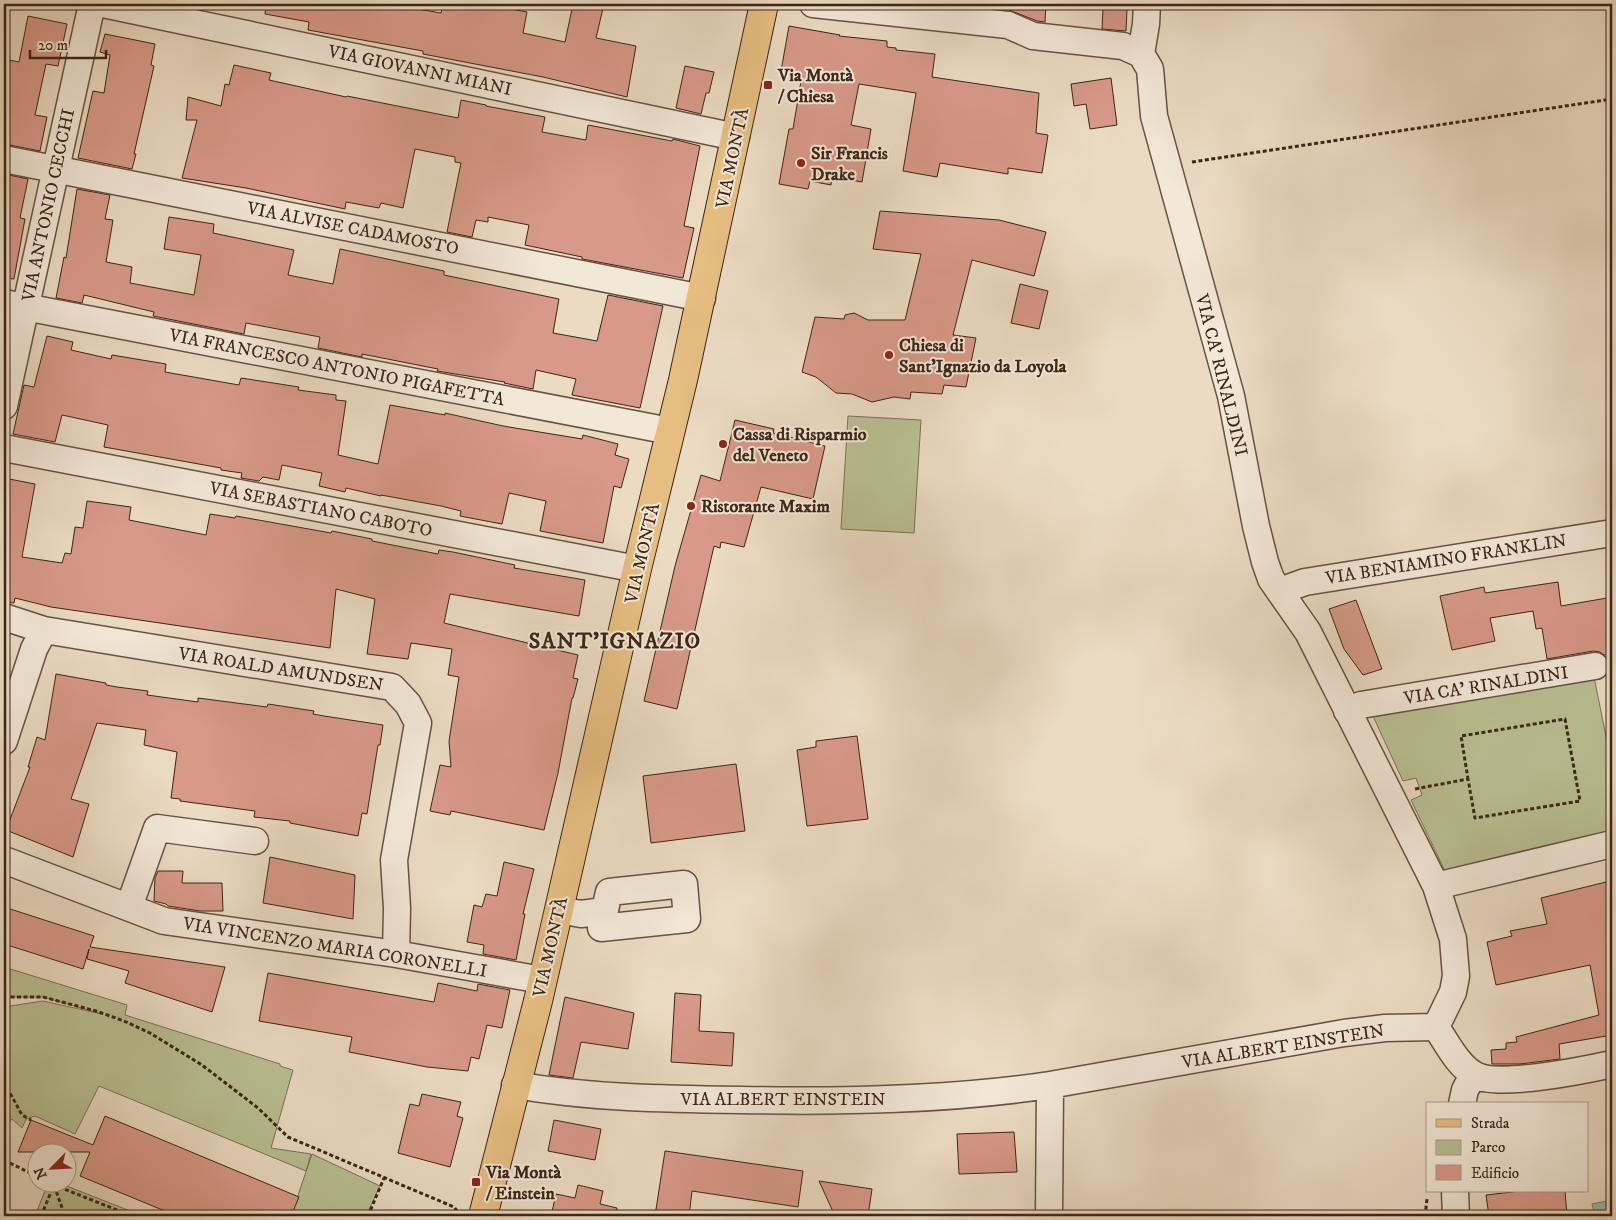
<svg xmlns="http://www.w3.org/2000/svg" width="1616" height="1220" viewBox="0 0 1616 1220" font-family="'IM FELL DW Pica',serif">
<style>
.green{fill:#b8c093;stroke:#7a7255}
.water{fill:#99bcad;stroke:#748071}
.building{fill:#d89988;stroke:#3d2517}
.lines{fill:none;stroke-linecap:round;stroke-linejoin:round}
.minor-casing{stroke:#685242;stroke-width:29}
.major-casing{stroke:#3d2517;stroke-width:30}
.path{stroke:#3d2517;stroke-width:3;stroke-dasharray:4 2.5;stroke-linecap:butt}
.minor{stroke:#f2e8d8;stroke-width:26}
.major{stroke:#e6be82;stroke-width:28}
.poi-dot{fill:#8f2418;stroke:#f2e8d8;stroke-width:2}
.labels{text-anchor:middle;stroke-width:4;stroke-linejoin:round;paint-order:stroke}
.street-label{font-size:18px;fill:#3d2517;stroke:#f2e8d8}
.poi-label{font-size:18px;font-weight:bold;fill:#3d2517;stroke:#f2e8d8;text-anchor:start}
.district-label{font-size:22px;font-weight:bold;letter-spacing:1px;fill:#3d2517;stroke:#f2e8d8}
</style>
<rect width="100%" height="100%" fill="#ebdbc3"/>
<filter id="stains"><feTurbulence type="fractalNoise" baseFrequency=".004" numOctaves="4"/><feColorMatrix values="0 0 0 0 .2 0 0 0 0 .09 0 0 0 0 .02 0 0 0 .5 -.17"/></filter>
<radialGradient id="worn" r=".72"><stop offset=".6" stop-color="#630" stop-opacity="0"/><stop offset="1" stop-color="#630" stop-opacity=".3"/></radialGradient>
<!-- green -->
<path class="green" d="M848,416L921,420L914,533L841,529Z
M1594,677L1612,766V832L1445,871L1411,800L1422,795L1416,778L1403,781L1372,714Z
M4,967L127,1005L125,1015L280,1064V1066L293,1070L271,1148L311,1154L306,1171L99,1086L75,1134L35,1116L26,1119L22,1128L12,1119L4,1129V1007L43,1001L102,1014L43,997H4Z
M312,1154L380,1186L366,1216H291Z
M48,1183H59L143,1216H35Z"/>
<!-- water -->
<path class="water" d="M1612,1200V1216H1595L1592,1204Z"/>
<!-- building -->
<path class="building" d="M266,4H389L441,13L443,4H485L527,12L523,33L565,42L573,4H604L596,38L636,46L627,97L543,77L423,54V51L308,30L309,22L265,14Z
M1010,4H1046L1045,22L1037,21L1009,10Z
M1103,8L1127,9L1126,31L1102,29Z
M28,16L67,24L58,66L46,64L35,115L47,117L40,151L4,144V59L19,62Z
M789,26L840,35L839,36L887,41V47L896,48V50L935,54L932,77L1039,93L1036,133L1048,135L1042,173L1008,168V174L940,163L937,177L903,171L916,93L859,84L851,125L871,129L862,182L832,177L831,185L810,181L808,189L779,184L789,129H793L802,75L781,71Z
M105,34L155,44L151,65L154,66L134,154H136L132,169L78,158L93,91L104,93L110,55L100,52Z
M234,65L271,73L269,80L346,97L347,96L458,118L461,100L486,105V106L545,117L542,132L586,140L588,125L672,141L673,139L700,146L684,226L694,228L683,278L582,259V257L525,245L529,225L488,217V222L476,220L472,237L447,232L461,163L455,162V157L415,149L403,208L381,203L379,208L346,202L345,209L246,188L182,178L197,120H186L188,97L221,106L225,84L229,85Z
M685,66L714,72L709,93H706L701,114L676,108Z
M1111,78L1117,125L1090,129L1086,104L1074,106L1071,84Z
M4,174L28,179L20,218L25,219L14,279L4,278Z
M77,189L110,195L105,219L113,220L106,262L132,267L130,283L194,295L201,255L164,249L169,217L214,224L213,233L294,250L288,275L333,284L340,249L444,271V275L559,299L553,333L597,341L608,295L663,306L640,408L572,395L576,379L536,370L533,389L504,383L505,382L437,371L438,369L362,354V357L318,348L320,337L246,323L244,334L153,316L154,312L84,295L82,303L56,298L64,257L66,258Z
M880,211L999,220L1046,232L1034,276L972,260L953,335L976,338L966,387L944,385L942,394L911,392L910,399L894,397L872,402L852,394L836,393L816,377L802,372L815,317L844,319L845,315L854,313L868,320H905L921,254L873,249Z
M1020,284L1048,291L1039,329L1011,323Z
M47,336L73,342L71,350L111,359L112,355L166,364L165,372L239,385L241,378L299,387L298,390L336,395V400L346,401L338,455L378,464L390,405L445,415V413L503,426L582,439L583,435L618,444L615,455L629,459L621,488L614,486L603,543L540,531L546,501L509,493L502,524L460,516L461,511L441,506L381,495V496L346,488L345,492L319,486L322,473L282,465L279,480L263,477L259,481L241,478L242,473L221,470V468L104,447L108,425L62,415L55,442L13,434L24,385L34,387Z
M735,420L774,429L773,433L825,446L813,499L761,487L744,547L721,542L720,548L714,546L677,709L644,701L675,566L701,475L720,481Z
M4,478L35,484L22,557L62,563L65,553L71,554L75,527L83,528L87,501L131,507L129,520L206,535L210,514L235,518L236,516L331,533L332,531L372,539V541L438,554L439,550L453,552L515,565L514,568L585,580L579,616L450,594L444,623L578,655L573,678L578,679L573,698H572L558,773L544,830L451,811L450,815L430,811L440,765L451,767L449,741L459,677L448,675L452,649L411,643L408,659L367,654L375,599L336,589L330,648L51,607L15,598L14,603L4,602Z
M1558,582L1561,606L1607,598L1612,629V653L1604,655L1600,652L1593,651L1547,659L1542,628L1536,629L1533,611L1490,618L1495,641L1452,650L1440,596L1484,587L1485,593Z
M1356,600L1382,669L1363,675L1344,649L1329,609Z
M56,674L106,683V685L117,687L148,691L147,695L198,702V698L267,707L268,704L314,711L313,714L324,716L383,725L380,745H378L367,814L362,813L358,836L290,823V821L254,817L255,811L180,801V799L171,798L177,752L144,745L146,730L97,723L71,799L89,804L73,857L6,830L30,767H28L37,737L45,740Z
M857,736L868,819L807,826L797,750L816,747V741Z
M736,764L745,831L651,843L643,776Z
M270,857L355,875L353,919L263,903Z
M504,862L534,869L523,914H525L516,960L483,954L484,945L467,942L474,905L482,907L486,894L497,896Z
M158,871H183L182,883H222L223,911H200L168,906L166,904L154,901L155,878Z
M1606,882L1607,886L1612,885V1035L1559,1044L1560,1059L1520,1064H1492L1491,1050L1506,1049V1043L1517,1042L1516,1037L1599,1015L1590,965L1496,985L1487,942L1512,936L1510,931L1547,924L1541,898Z
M4,907L94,936L90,947L225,967L212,1012L125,983L129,971L87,959L89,949L83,969L4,944Z
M268,973L434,1002L438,983L477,991L478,984L510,990L502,1028L487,1025L479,1059L471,1057L468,1071L427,1067L349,1052L352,1037L259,1021Z
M675,993L701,995L699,1031L734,1033L732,1066L671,1062Z
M565,997L634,1013L628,1049L581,1042L573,1078L549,1075Z
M422,1094L461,1102L457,1116L463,1118L450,1167L398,1153L410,1104L419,1106Z
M105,1116L299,1197L291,1216H177L80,1176L90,1152H18L31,1120L93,1145Z
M554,1120L601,1129L595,1160L548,1151Z
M1014,1132L1017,1172L959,1174L957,1134Z
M665,1151L803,1171L798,1207L692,1191L689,1216H655Z
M819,1181L872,1189L868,1216H835Z
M578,1185L603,1191L600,1204L617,1208L616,1216H551L556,1194L575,1198Z
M1521,1191H1565L1567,1216H1489L1486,1195Z"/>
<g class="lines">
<!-- minor casing -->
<g class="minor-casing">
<path id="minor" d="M103,4L736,137
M813,4L1008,25L1033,36L1123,46L1141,54L1150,69L1154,116L1231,396L1256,526L1265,562L1271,579L1308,632L1436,886L1453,939L1456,976L1453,992L1436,1027
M1141,54L1146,24L1147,4
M4,159L702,298
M4,303L670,431
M4,406L92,4
M4,448L637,569
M1282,593L1291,587L1305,582L1612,533
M4,617L44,630L392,687L408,704L418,723L394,860L397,908L396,954
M1347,711L1361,705L1595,666
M4,741L34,649L44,630
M4,860L164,921L396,954L542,980
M684,884L687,919L601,928L609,892Z
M1436,886L1612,844
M129,907L157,828L255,841
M559,910L581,914L604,911
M1436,1027C1447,1043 1458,1066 1475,1075C1497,1088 1585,1070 1612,1064
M515,1085C590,1098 666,1099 741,1100C844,1102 948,1100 1050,1085L1344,1033L1385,1028L1436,1027
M1462,1104L1465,1090L1473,1075
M1455,1191L1456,1216
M1049,1216L1050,1085"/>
</g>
<!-- major casing -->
<g class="major-casing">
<path id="major" d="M483,1216L538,1001L637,569L683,380L764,4"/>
</g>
<!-- path -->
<path class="path" d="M1192,162L1612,99
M1415,789L1468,779L1475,818L1580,801L1565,719L1461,736L1468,779
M4,997H43L96,1011L124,1021L150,1033L202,1065L258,1108L288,1137L454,1207L457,1211
M4,1082L22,1115L31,1120
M10,1163L38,1177
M49,1182L54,1185L65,1216
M41,1216L54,1185L132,1216
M368,1216L384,1178
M1425,1216L1427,1199"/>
<!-- minor -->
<use href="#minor" class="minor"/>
<!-- major -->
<use href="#major" class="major"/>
</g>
<!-- markers -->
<g class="poi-dot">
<rect x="763" y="80" width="10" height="10" rx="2.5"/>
<circle cx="801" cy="163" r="5"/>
<circle cx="889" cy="355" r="5"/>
<circle cx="723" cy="444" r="5"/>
<circle cx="691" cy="506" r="5"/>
<rect x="471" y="1177" width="10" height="10" rx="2.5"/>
</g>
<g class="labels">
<!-- street labels -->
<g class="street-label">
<text transform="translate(420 70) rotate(12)" y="6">VIA GIOVANNI MIANI</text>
<text transform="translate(732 158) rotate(-78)" y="6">VIA MONTÀ</text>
<text transform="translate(48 205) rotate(-78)" y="6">VIA ANTONIO CECCHI</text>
<text transform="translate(353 228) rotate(11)" y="6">VIA ALVISE CADAMOSTO</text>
<text transform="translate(337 367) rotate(11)" y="6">VIA FRANCESCO ANTONIO PIGAFETTA</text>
<text transform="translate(1222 375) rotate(76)" y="6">VIA CA' RINALDINI</text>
<text transform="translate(321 509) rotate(11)" y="6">VIA SEBASTIANO CABOTO</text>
<text transform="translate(642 553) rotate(-77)" y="6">VIA MONTÀ</text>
<text transform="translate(1446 559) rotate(-9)" y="6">VIA BENIAMINO FRANKLIN</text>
<text transform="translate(281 669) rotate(9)" y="6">VIA ROALD AMUNDSEN</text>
<text transform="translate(1486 685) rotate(-9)" y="6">VIA CA' RINALDINI</text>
<text transform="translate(335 947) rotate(9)" y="6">VIA VINCENZO MARIA CORONELLI</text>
<text transform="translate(550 947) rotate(-77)" y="6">VIA MONTÀ</text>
<text transform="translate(1283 1046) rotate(-9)" y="6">VIA ALBERT EINSTEIN</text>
<text x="783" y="1105">VIA ALBERT EINSTEIN</text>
</g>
<!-- poi labels -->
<g class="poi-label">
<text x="778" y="81">Via Montà<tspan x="778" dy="21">/ Chiesa</tspan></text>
<text x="811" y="159">Sir Francis<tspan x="811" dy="21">Drake</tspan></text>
<text x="899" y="351">Chiesa di<tspan x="899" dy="21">Sant'Ignazio da Loyola</tspan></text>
<text x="733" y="440">Cassa di Risparmio<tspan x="733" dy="21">del Veneto</tspan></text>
<text x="701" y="512">Ristorante Maxim</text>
<text x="486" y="1178">Via Montà<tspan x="486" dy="21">/ Einstein</tspan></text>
</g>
<!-- district labels -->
<g class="district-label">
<text x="615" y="648">SANT'IGNAZIO</text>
</g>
</g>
<!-- margin -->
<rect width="1616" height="1220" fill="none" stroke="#ebdbc3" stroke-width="20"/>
<rect x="5" y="5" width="1606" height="1210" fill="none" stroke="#3d2517" stroke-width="2.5"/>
<rect x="10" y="10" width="1596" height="1200" fill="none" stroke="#3d2517"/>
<!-- legend -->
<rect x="1426" y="1102" width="162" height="90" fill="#f2e8d8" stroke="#aa9a8b"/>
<rect x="1436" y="1119" width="25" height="8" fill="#e6be82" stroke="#aa9a8b"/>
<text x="1471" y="1128" font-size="15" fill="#3d2517">Strada</text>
<rect x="1436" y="1140" width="25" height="15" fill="#b8c093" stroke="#aa9a8b"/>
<text x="1471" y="1152" font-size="15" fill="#3d2517">Parco</text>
<rect x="1436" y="1165" width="25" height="15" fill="#d89988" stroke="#aa9a8b"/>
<text x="1471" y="1178" font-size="15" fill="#3d2517">Edificio</text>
<!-- north arrow -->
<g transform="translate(52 1168) rotate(246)"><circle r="24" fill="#f2e8d8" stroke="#aa9a8b"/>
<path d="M0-4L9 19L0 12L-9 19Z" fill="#8f2418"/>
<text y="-8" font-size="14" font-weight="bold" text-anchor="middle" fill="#3d2517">N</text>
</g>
<!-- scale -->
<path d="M30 50v8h76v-8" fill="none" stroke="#3d2517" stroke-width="2.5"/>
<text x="38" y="50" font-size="15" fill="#3d2517" stroke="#f2e8d8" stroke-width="4" paint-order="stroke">20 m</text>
<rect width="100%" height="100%" filter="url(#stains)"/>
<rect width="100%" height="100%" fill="url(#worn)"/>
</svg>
